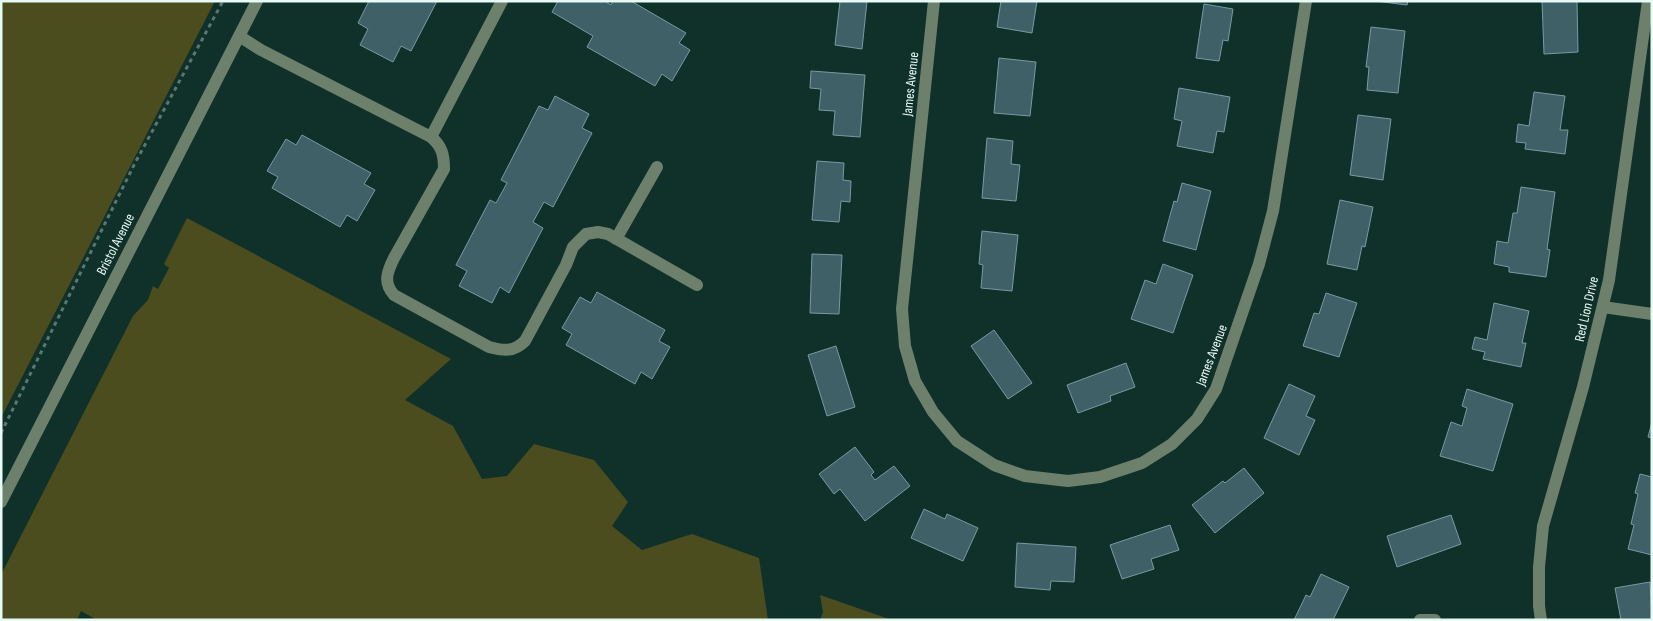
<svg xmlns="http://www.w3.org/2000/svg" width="1653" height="621" viewBox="0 0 1653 621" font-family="'Sofia Sans Condensed',sans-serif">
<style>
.green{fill:#4b4d1e}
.building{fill:#3e6066;stroke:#789ba2}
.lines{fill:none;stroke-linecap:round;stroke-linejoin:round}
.path{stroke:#5b7771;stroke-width:3;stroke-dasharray:4 4;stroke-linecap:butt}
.minor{stroke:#6c806b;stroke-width:12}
.labels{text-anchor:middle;stroke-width:5;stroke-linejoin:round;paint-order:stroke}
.street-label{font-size:14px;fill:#e8faf5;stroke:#10312a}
</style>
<rect width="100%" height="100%" fill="#10312a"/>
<!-- green -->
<path class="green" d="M1,1H215L1,418Z
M187,218L451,359L405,400L453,426L482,479L507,476L534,444L594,460L628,502L612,526L642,550L692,534L759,558L768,620H97L81,611L77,620H1V575L133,316L148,300L153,286L158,289L169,268L164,264Z
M820,595L892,620H820L823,612Z"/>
<!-- building -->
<path class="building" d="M369,1H437L411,51L401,46L393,62L360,45L368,29L358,23Z
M558,1H605L611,5L613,1H631L686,33L679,43L690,50L672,81L662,74L655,86L587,47L593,36L552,12Z
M840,1H867L862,49L835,45Z
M1001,1H1037L1032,33L997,27Z
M1375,1H1408L1407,5Z
M1542,1H1577L1578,52L1544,54Z
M1204,4L1233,9L1228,41L1223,40L1219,61L1196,58Z
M1371,27L1405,31L1398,93L1367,90L1369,67H1366Z
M999,58L1036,62L1030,116L994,113Z
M811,71L865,75L860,137L833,135L835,111L819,110L821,89L810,88Z
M1179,88L1230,97L1224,132L1217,131L1213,153L1177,146L1182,121L1174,119Z
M1534,92L1565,96L1560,130H1568L1565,154L1525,149L1526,143L1516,142L1518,124L1529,126Z
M555,96L589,114L582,128L592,133L553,207L544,202L533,222L543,228L509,293L500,287L492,303L459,286L467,271L456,265L490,200L496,203L507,183L501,180L539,106L548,110Z
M1358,115L1391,119L1383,180L1350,175Z
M302,135L371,173L364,184L375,190L357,221L347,215L340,227L272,188L278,177L267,171L286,139L296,145Z
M987,138L1013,141L1011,164L1020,165L1016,201L982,198Z
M817,161L844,163L843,180L851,181L850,202L841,201L839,222L812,220Z
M1182,183L1211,191L1196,250L1163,241L1174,201L1177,202Z
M1521,187L1555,192L1547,249L1550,250L1546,277L1509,272V267L1494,264L1497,241L1508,243L1513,213H1517Z
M1340,200L1373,207L1365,247L1362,246L1357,270L1327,264Z
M982,231L1018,235L1012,291L981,288L983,265L979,264Z
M812,254L842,255L839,314L810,313Z
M1163,264L1193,275L1173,333L1131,319L1145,280L1156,284Z
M597,292L665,330L659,341L670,347L652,379L641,372L635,384L566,345L572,334L562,328L580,297L591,303Z
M1326,293L1357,303L1339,357L1303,346L1314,313L1319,314Z
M1494,303L1529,311L1522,343H1526L1521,367L1483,359L1485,352L1472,349L1475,337L1487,340Z
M994,330L1032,383L1008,399L971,346Z
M836,346L855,407L827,416L808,355Z
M1126,363L1135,387L1110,396L1111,401L1078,413L1067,385Z
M1289,384L1315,396L1306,416L1315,420L1299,455L1264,438Z
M1467,389L1513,404L1493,471L1440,456L1451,422L1462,426L1467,408L1462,406Z
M1652,422V438L1648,437Z
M855,447L874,472L871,475L875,480L894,466L910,486L865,521L840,489L834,494L819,474Z
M1244,468L1264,493L1215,533L1192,505L1223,481L1225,483Z
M1640,474L1652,477V555L1628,549L1634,525L1631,524L1638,494L1635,493Z
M924,509L945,519L947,514L978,528L963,561L911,538Z
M1451,515L1461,544L1397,567L1387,536Z
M1170,525L1179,550L1151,559L1154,569L1122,579L1110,545Z
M1017,543L1076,547L1074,582L1051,581L1050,590L1015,587Z
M1321,574L1349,587L1333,620H1294L1306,595L1310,597Z
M1650,582L1652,620H1621L1615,588Z"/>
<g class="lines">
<!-- path -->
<path class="path" d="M1,433L135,163L223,1"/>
<!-- minor -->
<path class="minor" d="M934,1L902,309L905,346L915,381L933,412L957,441L994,465L1025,476L1068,481L1100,477L1142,463L1172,444L1197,419L1216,389L1259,264L1273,211L1306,1
M239,36L261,50L431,137C442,146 444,155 444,169L394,258C387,272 383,283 394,295L489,347C504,351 514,352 525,341L566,265L573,247L586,234L598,232L608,234L697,285
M431,137L502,1
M616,239L657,167
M1603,307L1652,314
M1,502L257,1
M1420,620H1435
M1541,620L1539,606V567L1543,526L1583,387L1609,280L1648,1"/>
</g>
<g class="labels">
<!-- street labels -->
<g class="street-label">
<text transform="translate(910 84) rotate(-84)" y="5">James Avenue</text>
<text transform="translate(115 244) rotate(-63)" y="5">Bristol Avenue</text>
<text transform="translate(1586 309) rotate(-77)" y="5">Red Lion Drive</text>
<text transform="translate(1211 355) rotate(-69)" y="5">James Avenue</text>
</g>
</g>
<!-- border -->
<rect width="1653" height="621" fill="none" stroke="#e8faf5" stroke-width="5"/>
</svg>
